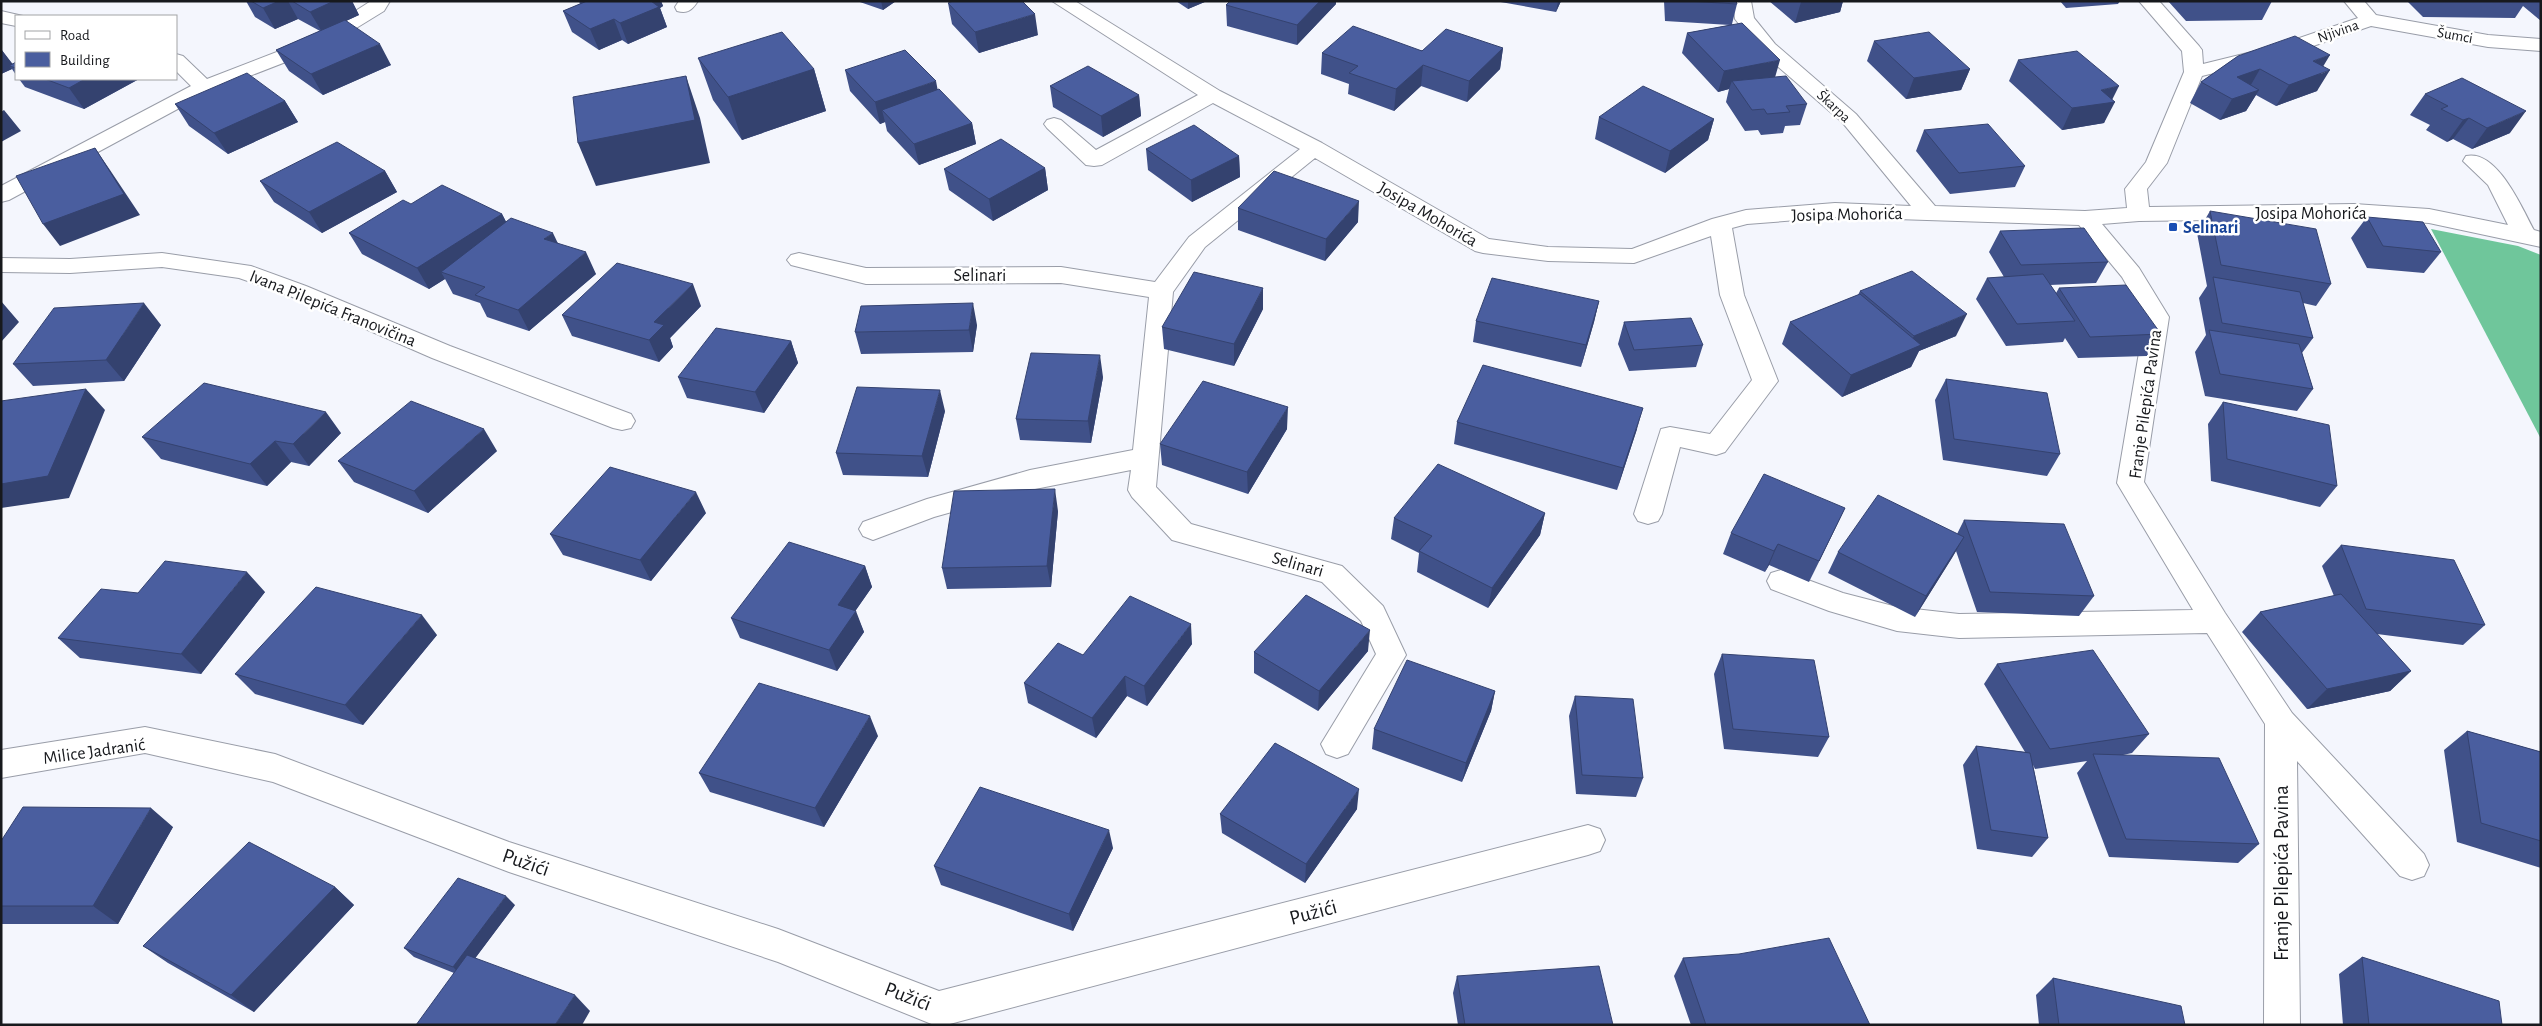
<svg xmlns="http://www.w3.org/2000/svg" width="2542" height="1026" viewBox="0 0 2542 1026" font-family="'Alegreya Sans',sans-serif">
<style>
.forest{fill:#6fc69b}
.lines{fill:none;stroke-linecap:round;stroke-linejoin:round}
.minor-casing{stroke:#999da8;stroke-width:2}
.minor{fill:#fff;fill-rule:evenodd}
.wall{fill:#405189}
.shaded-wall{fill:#34426f}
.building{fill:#4a5e9f;stroke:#34426f}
.transit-dot{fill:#1a4fb4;stroke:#fff;stroke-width:2}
.labels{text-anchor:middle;stroke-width:5;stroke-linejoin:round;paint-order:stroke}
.far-street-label{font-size:15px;fill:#17191d;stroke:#fff}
.street-label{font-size:18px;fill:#17191d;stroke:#fff}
.transit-label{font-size:18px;font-weight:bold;fill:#164399;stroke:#fff;text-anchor:start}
.near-street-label{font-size:21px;fill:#17191d;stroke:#fff}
</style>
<rect width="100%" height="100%" fill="#f4f6fd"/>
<!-- forest -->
<path class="forest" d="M2431,229L2518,246L2541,255V439Z"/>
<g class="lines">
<!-- minor casing -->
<g class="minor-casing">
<path id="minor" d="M371,1H390L384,11L327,46L211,91L9,200L1,202V186L191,86L176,71V54L183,56L207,79L313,38Z
M679,1H698C692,10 688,14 677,11L675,7Z
M1052,1H1075L1220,91L1322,143L1489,239L1548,247L1632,249L1712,219L1746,210L1835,203L1911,206L1842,122L1761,52L1735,19L1733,1H1751L1754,18L1775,44L1856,114L1935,206L2085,211L2127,208L2125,189L2146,162L2184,72L2182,51L2139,1H2159L2199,46L2202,50L2203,64L2276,46L2358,18L2344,1H2364L2376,15L2488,35L2541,39V51L2488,47L2371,26L2290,54L2202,76L2167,163L2147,189L2149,207L2354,204L2429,209L2508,225L2488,185L2463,161L2466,156C2497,149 2522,208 2534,230L2541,232V247L2429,223L2354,218L2139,221L2102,224L2139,268L2169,317L2144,482L2225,613L2292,713L2424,854L2429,865L2424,876L2412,880L2400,876L2297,761L2300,1025H2264L2265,724L2207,633L1959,638L1897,631L1829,611L1771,589L1767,581L1771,573L1781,570L1843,593L1897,607L1959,614L2193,610L2117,483L2145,317L2122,277L2079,225L1835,217L1747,224L1732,228L1744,295L1778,381L1725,452L1716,455L1680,447L1662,514L1658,521L1648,524L1638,521L1634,514L1661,429L1670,427L1710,434L1752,380L1720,295L1711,236L1634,263L1548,261L1483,253L1475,251L1315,158L1205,247L1173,292L1156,487L1191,524L1342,566L1383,606L1406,655L1348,754L1337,758L1326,754L1321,744L1376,654L1361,621L1322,582L1172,540L1132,497L1128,490L1131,470L1030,490L934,517L873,540L863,536L859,529L863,522L927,499L1030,470L1133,450L1149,297L1061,283L866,284L791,265L787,260L791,255L799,253L866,268L1061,267L1155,282L1189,237L1300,149L1213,103L1102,165L1094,166L1086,165L1047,128L1044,124L1047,120L1054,118L1061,120L1096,150L1198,95Z
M1,11L23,16H16V26L1,23Z
M162,253L251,266L306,286L450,346L631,414L635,421L631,428L622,430L613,428L432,358L290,296L239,278L162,267L70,273L1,272V258L70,259Z
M145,727L275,754L509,842L778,929L939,991L1588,825L1600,829L1605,840L1600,851L1588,855L946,1025H934L778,962L509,872L273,782L145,753L1,778V750Z"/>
</g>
<!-- minor -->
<use href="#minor" class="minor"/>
</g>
<!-- wall -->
<path class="wall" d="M246,1H352L359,15L346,21L391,65L323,95L289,71L276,50L320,31L298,19L275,29L255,17Z
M579,1H661L663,6L660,8L667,27L628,44L622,40L599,50L572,32L563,11L580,4Z
M857,1H896L883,10Z
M1176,1H1207L1188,9Z
M1495,1H1561L1556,12Z
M1664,1H1736L1737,4L1732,24L1775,77L1807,104L1800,125L1785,126L1783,133L1761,135L1758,130L1745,131L1726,102L1729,89L1718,92L1682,53L1687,33L1730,25L1665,21Z
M1769,1H1843L1840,12L1795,23Z
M2060,1H2120L2118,4L2066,8Z
M2168,1H2272L2262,20L2186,21Z
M2407,1H2541V21L2523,6L2515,18L2423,17Z
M948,3L1038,35L979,53L952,24Z
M1336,4L1297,45L1227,26L1226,5Z
M1874,41L1970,69L1961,90L1906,99L1867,61Z
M1503,48L1500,69L1467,102L1421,86L1394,111L1348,94L1349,84L1321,74L1322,53Z
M1,49L12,64L16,62V75L12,69L1,74Z
M2238,56L2323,67L2317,91L2276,106L2256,95L2246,111L2220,120L2190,103L2201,82Z
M698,58L814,69L826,111L742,140L713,100Z
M2018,60L2112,99L2104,123L2062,130L2009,81Z
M845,70L937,90L972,123L976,144L919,165L887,131L885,122L880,124L850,91Z
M19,79H139L84,109L25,87Z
M1050,86L1139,95L1141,116L1103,137L1053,107Z
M2425,94L2510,133L2472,149L2453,139L2447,142L2426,130L2430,125L2410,115Z
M285,101L298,122L228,154L189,126L175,104Z
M1599,117L1714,119L1708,140L1665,173L1595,139Z
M1924,130L2025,166L2015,187L1950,194L1916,151Z
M1146,149L1239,156L1240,177L1192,202L1148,170Z
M1045,168L1048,190L993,221L949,190L944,169Z
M385,171L397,192L322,233L274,202L260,181Z
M411,204L502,214L506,222L558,243L596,274L529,331L487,317L480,303L453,294L445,279L429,289L362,254L349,233Z
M1238,208L1358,222L1325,261L1238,230Z
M2210,211L2331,284L2316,306L2303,303L2313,338L2302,353L2313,389L2297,411L2205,396L2195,352L2206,335L2199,298L2207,286L2197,233Z
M2367,217L2441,252L2424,273L2367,268L2351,238Z
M2000,231L2108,262L2096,283L2050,285L2056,293L2059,288L2161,334L2147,356L2078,358L2065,338L2063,342L2006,346L1976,299L1987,278L2004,277L1989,252Z
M1860,291L1956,336L1919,351L1911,367L1842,397L1782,344L1790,322L1858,295Z
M1599,301L1594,322L1581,367L1473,342L1476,321Z
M701,306L670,338L673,347L659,362L572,336L562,315Z
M1263,309L1234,366L1164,349L1162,327Z
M1624,322L1703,345L1696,367L1629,371L1618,344Z
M161,325L124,381L33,386L13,364Z
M977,325L973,352L861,354L855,332Z
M791,341L798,363L764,413L687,398L678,377Z
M1103,377L1091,443L1020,440L1016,419Z
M1946,379L2060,454L2047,476L1943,460L1935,400Z
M2223,402L2337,486L2320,507L2211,481L2208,424Z
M945,411L928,477L843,475L836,453Z
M1457,422L1637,429L1617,490L1454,444Z
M1287,429L1248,494L1162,465L1160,444Z
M341,433L309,466L291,462L267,486L161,459L142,437Z
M497,451L428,513L354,482L338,461Z
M1845,508L1809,582L1769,565L1765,572L1723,554L1731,533Z
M1058,511L1051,587L947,589L942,568Z
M706,513L651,581L563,555L550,534Z
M1545,513L1540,535L1488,608L1417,572L1419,553L1391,539L1394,518Z
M1964,520L2094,596L2079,616L1977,612L1956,551L1915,617L1828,573L1838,552L1957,534Z
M2341,545L2485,625L2463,645L2377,634L2411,671L2390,691L2307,709L2242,632L2260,612L2334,596L2322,566Z
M865,566L872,587L855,611L864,632L837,671L740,638L731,618Z
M265,592L201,674L80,658L58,638L138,593Z
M437,635L363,725L255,694L235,674Z
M1192,644L1147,706L1127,696L1096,738L1028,703L1024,683L1083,655Z
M1368,651L1318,711L1254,673V652Z
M1722,654L1829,737L1818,757L1724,749L1714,674Z
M1997,664L2149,734L2132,753L2123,755L2259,844L2238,863L2109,857L2077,773L2087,761L2035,769L2033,765L2048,838L2032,857L1977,849L1963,765L1976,746L2025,752L1984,684Z
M1495,691L1491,711L1462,782L1372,749L1374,729Z
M1575,696L1643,778L1636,797L1576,794L1569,716Z
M2467,731L2541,752V868L2457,842L2444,750Z
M878,736L824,827L710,792L699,773Z
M1357,809L1305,883L1222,833L1220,814Z
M173,827L118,924H1V841Z
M1113,848L1073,931L941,885L934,866Z
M335,887L354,905L254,1012L168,963L143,946Z
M515,905L475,958L590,1011L454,973L414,957L404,948Z
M2362,957L2502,1025H2343L2339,974Z
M1683,958L1870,1025H1691L1674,976Z
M1457,976L1613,1025H1458L1453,993Z
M2053,978L2185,1025H2039L2036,995Z"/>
<!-- shaded-wall -->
<path class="shaded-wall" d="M279,1H288L298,19L275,29L263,8Z
M334,1H352L359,15L322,32L310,12Z
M642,1H661L663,6L660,8L667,27L628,44L620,23Z
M881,1H896L883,10Z
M1188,1H1207L1188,9Z
M1320,1H1336V4L1297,45V25Z
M1558,1H1561L1556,12Z
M1805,1H1843L1840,12L1795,23L1801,2Z
M1035,14L1038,35L979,53L975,32Z
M614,19L622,40L599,50L590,29Z
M380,44L391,65L323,95L311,74Z
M1503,48L1500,69L1467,102L1469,81Z
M1,49L15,67L9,66L12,69L1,74Z
M2330,55L2318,75L2330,70L2317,91L2276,106L2289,85L2313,61Z
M1780,60L1774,81H1732L1729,89L1718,92L1724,71Z
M1423,65L1421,86L1394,111L1396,89Z
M814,69L826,111L742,140L728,97Z
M1970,69L1961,90L1906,99L1914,78Z
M2260,69L2248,90L2237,77Z
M686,76L700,118L710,163L596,186L578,143Z
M85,79H139L84,109L69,88Z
M936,81L940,102L882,110L885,122L880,124L875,102Z
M2119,86L2111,102H2115L2104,123L2062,130L2072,108L2101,90Z
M2259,90L2246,111L2220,120L2232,99Z
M1139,95L1141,116L1103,137L1101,116Z
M285,101L298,122L228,154L214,133Z
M4,110L21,131L1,142V112Z
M2526,111L2510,133L2472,149L2487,128Z
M2469,118L2453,139L2447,142L2463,120Z
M1714,119L1708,140L1665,173L1670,151Z
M972,123L976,144L919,165L914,144Z
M95,148L110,170L140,215L60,246L43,224Z
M1239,156L1240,177L1192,202L1191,180Z
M1045,168L1048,190L993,221L989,199Z
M385,171L397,192L322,233L309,212Z
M1359,201L1358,222L1325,261L1326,239Z
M502,214L513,235L441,272L445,279L429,289L417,268Z
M553,233L563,254L544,239Z
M586,252L596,274L529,331L518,310Z
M693,284L701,306L670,338L673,347L659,362L649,340L654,322Z
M1263,288V309L1234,366V344Z
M1,301L19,322L1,342Z
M1599,301L1594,322L1581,367L1586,345Z
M144,303L161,325L124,381L106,360Z
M973,303L977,325L973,352L969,330Z
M1967,314L1956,336L1919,351L1911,367L1842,397L1851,375L1906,351L1914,336Z
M791,341L798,363L764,413L755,392Z
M1100,355L1103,377L1091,443L1088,421Z
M86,389L105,410L69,498L1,508V484Z
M940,390L945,411L928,477L922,456Z
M1288,407L1287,429L1248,494L1247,472Z
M1643,408L1637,429L1617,490L1623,468Z
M326,412L341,433L309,466L293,444Z
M484,429L497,451L428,513L414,491Z
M275,441L291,462L267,486L250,464Z
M1055,489L1058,511L1051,587L1047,566Z
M696,492L706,513L651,581L640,560Z
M1845,508L1835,529L1809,582L1819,561Z
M1545,513L1540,535L1488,608L1492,588Z
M1964,537L1952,558L1915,617L1926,596Z
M1778,544L1769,565L1765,572L1774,551Z
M865,566L872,587L845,626L838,605Z
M247,572L265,592L201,674L181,654Z
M856,611L864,632L837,671L829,650Z
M422,615L437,635L363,725L345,705Z
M1191,624L1192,644L1147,706L1144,686Z
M1370,630L1368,651L1318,711L1319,691Z
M2411,671L2390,691L2307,709L2327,689Z
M1125,676L1127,696L1096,738L1092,718Z
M1495,691L1491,711L1462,782L1466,763Z
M870,716L878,736L824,827L815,808Z
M1359,789L1357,809L1305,883L1306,864Z
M151,808L173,827L118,924L93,906Z
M1109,830L1113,848L1073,931L1069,914Z
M335,887L354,905L254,1012L231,995Z
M506,896L515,905L462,976L453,967Z
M575,995L590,1011L582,1025H555Z"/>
<!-- building -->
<path class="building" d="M251,1H279L263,8Z
M292,1H334L310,12Z
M587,1H651L659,7L620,23L614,19L590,29L563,11Z
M953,1H1022L1035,14L975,32L948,3Z
M1230,1H1320L1297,25L1226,5Z
M1687,1H1736L1737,4Z
M345,20L380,44L311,74L276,50Z
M1742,23L1780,60L1724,71L1687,33Z
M1353,26L1422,51L1446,29L1503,48L1469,81L1423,65L1396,89L1349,73L1358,66L1322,53Z
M782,32L814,69L728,97L698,58Z
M1929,32L1970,69L1914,78L1874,41Z
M2295,36L2330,55L2313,61L2330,70L2289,85L2260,69L2237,77L2259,90L2232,99L2201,82L2238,56Z
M905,50L936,81L875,102L845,70Z
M2077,51L2119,86L2101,90L2115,102L2072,108L2018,60Z
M16,62V68L9,66Z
M1088,66L1139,95L1101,116L1050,86Z
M247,73L285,101L214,133L175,104Z
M686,76L695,120L578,143L573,97Z
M1786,76L1807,104L1786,106L1790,112L1767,114L1764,109L1752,110L1732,81Z
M2462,78L2526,111L2487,128L2469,118L2463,120L2441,109L2448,106L2425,94Z
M45,79H85L69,88Z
M1643,86L1714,119L1670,151L1599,117Z
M939,89L972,123L914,144L882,110Z
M1988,124L2025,166L1959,173L1924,130Z
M1194,125L1239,156L1191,180L1146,149Z
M1001,139L1045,168L989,199L944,169Z
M337,142L385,171L309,212L260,181Z
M95,148L124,194L43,224L16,176Z
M1274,171L1359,201L1326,239L1238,208Z
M442,185L502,214L417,268L349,233L403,200L411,204Z
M2210,211L2316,229L2331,284L2221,265Z
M2367,217L2423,222L2441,252L2383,246Z
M511,218L553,233L544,239L586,252L518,310L475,295L485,287L441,272Z
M2084,228L2108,262L2021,265L2000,231Z
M617,263L693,284L654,322L664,325L649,340L562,315Z
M1912,271L1967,314L1914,336L1860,291Z
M1194,272L1263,288L1234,344L1162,327Z
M2043,274L2075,321L2017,324L1987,278Z
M2213,277L2300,292L2313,338L2222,323Z
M1492,278L1599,301L1586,345L1476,321Z
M2126,285L2161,334L2090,337L2059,288Z
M1860,294L1921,345L1851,375L1790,322Z
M144,303L106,360L13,364L54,308Z
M973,303L969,330L855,332L861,306Z
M1691,318L1703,345L1634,350L1624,322Z
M716,328L791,341L755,392L678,377Z
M2209,330L2299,344L2313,389L2220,374Z
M1031,353L1100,355L1088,421L1016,419Z
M1483,365L1643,408L1623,468L1457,422Z
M1946,379L2047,393L2060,454L1954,439Z
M1203,381L1288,407L1247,472L1160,444Z
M204,383L326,412L293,444L275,441L250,464L142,437Z
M857,387L940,390L922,456L836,453Z
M86,389L48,476L1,484V401Z
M411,401L484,429L414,491L338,461Z
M2223,402L2329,425L2337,486L2227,459Z
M1438,464L1545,513L1492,588L1419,551L1432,536L1394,518Z
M610,467L696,492L640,560L550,534Z
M1764,474L1845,508L1819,561L1778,544L1774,551L1731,533Z
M1055,489L1047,566L942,568L954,491Z
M1878,495L1964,537L1926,596L1838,552Z
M1964,520L2064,524L2094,596L1990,592Z
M789,542L865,566L838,605L856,611L829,650L731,618Z
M2341,545L2454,560L2485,625L2366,609Z
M165,561L247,572L181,654L58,638L101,589L138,593Z
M316,587L422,615L345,705L235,674Z
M2341,594L2411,671L2327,689L2260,612Z
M1306,595L1370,630L1319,691L1254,652Z
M1130,596L1191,624L1144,686L1125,676L1092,718L1024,683L1058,643L1083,655Z
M2093,650L2149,734L2050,749L1997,664Z
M1722,654L1814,660L1829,737L1733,729Z
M1407,660L1495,691L1466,763L1374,729Z
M759,683L870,716L815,808L699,773Z
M1575,696L1633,699L1643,778L1582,775Z
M2467,731L2541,752V841L2481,823Z
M1275,743L1359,789L1306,864L1220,814Z
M1976,746L2030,753L2048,838L1991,830Z
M2093,754L2219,758L2259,844L2126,839Z
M980,787L1109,830L1069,914L934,866Z
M23,807L151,808L93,906H1V841Z
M249,842L335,887L231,995L143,946Z
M458,878L506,896L453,967L404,948Z
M1829,938L1870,1025H1706L1683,958L1739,954Z
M467,955L575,995L555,1025H416Z
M2362,957L2499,1001L2502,1025H2369Z
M1599,966L1613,1025H1465L1457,976Z
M2053,978L2181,1006L2185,1025H2059Z"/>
<!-- markers -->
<rect class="transit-dot" x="2168" y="222" width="10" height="10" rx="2.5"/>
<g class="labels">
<!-- far-street labels -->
<g class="far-street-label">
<text transform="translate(2338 31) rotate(-19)" y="5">Njivina</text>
<text transform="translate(2455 35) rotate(10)" y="5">Šumci</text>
<text transform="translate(1834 106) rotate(43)" y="5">Škarpa</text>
</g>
<!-- street labels -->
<g class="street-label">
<text x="2311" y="219">Josipa Mohorića</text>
<text transform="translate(1428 214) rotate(30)" y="6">Josipa Mohorića</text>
<text transform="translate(1847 214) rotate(-1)" y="6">Josipa Mohorića</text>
<text x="980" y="281">Selinari</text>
<text transform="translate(333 308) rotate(22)" y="6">Ivana Pilepića Franovičina</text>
<text transform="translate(2145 404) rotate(-82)" y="6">Franje Pilepića Pavina</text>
<text transform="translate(1298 564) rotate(16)" y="6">Selinari</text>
<text transform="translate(94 751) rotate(-8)" y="6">Milice Jadranić</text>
</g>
<!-- transit labels -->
<g class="transit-label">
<text x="2183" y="233">Selinari</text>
</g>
<!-- near-street labels -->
<g class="near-street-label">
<text transform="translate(526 862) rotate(19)" y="7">Pužići</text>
<text transform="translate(2281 873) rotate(-90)" y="7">Franje Pilepića Pavina</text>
<text transform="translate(1313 912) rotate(-15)" y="7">Pužići</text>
<text transform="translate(908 996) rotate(21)" y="7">Pužići</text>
</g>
</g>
<!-- border -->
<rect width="2542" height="1026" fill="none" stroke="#17191d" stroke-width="5"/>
<!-- legend -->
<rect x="15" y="15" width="162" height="65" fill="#ffffff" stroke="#a2a3a5"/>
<rect x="25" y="31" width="25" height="8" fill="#ffffff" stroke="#a2a3a5"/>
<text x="60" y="40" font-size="15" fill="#17191d">Road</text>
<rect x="25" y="52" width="25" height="15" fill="#4a5e9f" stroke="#a2a3a5"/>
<text x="60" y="65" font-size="15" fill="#17191d">Building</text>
</svg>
